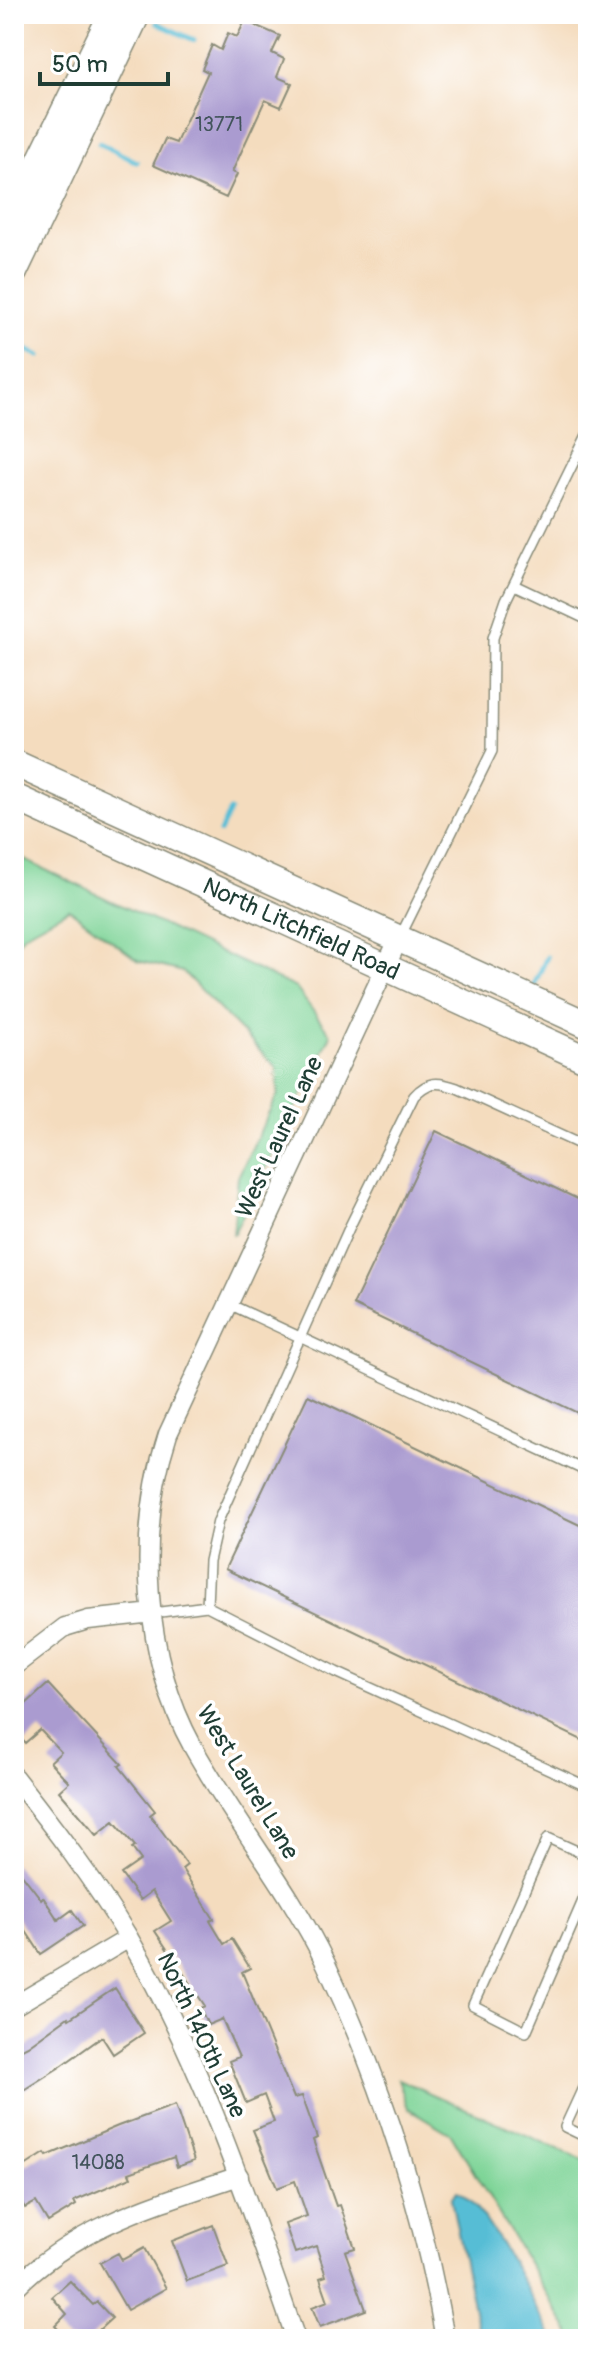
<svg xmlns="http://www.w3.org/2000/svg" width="602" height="2353" viewBox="0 0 602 2353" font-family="Pangolin,sans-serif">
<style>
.green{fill:#7ed497;stroke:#4e8866;stroke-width:2}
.water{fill:#57bdd5;stroke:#3b7d84;stroke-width:2}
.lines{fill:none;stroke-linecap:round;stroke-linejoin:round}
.stream{stroke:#57bdd5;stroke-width:5}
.building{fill:#aa9bd0}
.service-casing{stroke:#8a8c79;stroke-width:12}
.minor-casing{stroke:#8a8c79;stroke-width:21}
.secondary-casing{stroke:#8a8c79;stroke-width:29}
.service{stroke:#fff;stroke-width:9}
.minor{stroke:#fff;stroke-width:18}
.secondary{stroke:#fff;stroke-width:26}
.labels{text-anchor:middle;stroke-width:7;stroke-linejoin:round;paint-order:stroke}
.number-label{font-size:20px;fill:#42545b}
.street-label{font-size:24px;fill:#1f3d34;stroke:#fff}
</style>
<rect width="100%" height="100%" fill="#fff"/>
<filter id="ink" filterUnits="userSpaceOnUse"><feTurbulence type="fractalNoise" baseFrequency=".0125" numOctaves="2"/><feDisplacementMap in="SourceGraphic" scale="16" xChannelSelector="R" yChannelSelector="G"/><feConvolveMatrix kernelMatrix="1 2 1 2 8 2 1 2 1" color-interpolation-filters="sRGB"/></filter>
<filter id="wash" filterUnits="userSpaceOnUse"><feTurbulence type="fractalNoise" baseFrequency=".006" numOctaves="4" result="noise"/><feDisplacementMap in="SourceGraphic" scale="32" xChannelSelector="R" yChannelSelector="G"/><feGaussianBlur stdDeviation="1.8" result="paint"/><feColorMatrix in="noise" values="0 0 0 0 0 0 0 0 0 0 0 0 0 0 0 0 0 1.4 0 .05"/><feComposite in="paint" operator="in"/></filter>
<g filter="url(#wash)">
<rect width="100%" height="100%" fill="#f4dcbe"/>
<!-- green -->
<path class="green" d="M14,855L296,988L331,1035L233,1235L238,1177L278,1094L277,1068L183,972L139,961L69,909L24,934L14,948Z
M398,2079L588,2162V2339H574L451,2134L408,2108Z"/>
<!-- water -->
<path class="water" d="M456,2191C484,2200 537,2310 553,2339H480L451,2199Z"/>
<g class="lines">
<!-- stream -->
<path class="stream" d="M157,23L194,40
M99,143L137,162
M14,344L40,356
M220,832L230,811
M534,985L547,957"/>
</g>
<g id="blocks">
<!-- building -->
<path class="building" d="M245,21L280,36L272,53L284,59L277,77L292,83L281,107L265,100L232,172L237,174L226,198L153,165L165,139L176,143L208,72L202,69L212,45L221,50L228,33L237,37Z
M436,1131L588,1204V1418L353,1305Z
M308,1395L588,1529V1743L225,1569Z
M48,1684L122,1764L119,1766L155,1811L150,1815L187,1865L182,1869L214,1919L210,1921L224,1944L232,1939L250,1968L242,1972L294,2098L302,2096L317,2138L313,2140L336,2206L340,2205L355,2248L345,2251L366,2310L320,2327L312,2307L328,2301L320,2278L326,2276L316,2246L295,2253L285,2224L307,2216L295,2181L277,2188L253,2130L274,2122L264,2095L246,2103L229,2061L239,2057L222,2019L208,2025L200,2008L205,2006L155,1931L171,1921L152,1891L140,1900L121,1874L141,1860L132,1848L135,1846L114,1821L97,1835L59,1791L69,1782L50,1762L61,1752L40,1730L25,1743L14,1731V1715Z
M14,1864L41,1899L43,1897L58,1920L72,1910L83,1926L41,1954L14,1913Z
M115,1988L144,2033L113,2054L102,2037L60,2067L14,2096V2053L28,2046L68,2017L69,2019Z
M175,2105L194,2161L177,2167L174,2157L129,2173L131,2177L74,2201L76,2205L48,2222L36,2202L25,2208L14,2189V2173L45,2153L47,2156L118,2126Z
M213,2225L228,2266L187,2281L172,2241Z
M144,2248L166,2288L127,2310L100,2263L118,2253L122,2260Z
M70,2281L93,2305L97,2302L112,2318L89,2339H67L55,2326L67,2314L52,2297Z"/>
</g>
</g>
<g filter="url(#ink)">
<use href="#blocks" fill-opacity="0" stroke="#8a8c79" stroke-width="2"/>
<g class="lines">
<!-- service casing -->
<g class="service-casing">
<path id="service" d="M514,585L588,620
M401,935L492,751L493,638L506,600L588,433
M229,1304L588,1472
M207,1606L209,1561L218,1521L350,1226L414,1096C428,1081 437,1081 457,1088L588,1148
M153,1613L207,1606L336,1672L588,1787
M588,1856L548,1838L473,2005L526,2032L588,1889
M588,2077L565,2127L588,2138"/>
</g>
<!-- minor casing -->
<g class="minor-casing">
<path id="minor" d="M399,938L168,1434C136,1531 143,1657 193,1747C234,1821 289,1887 326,1964C382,2083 423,2209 445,2339
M14,1666L65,1627L88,1620L153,1613
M14,1777C54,1828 93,1879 127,1935C202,2061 248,2202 296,2339
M14,2006L129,1938
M14,2289C75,2226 158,2203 239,2176"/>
</g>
<!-- secondary casing -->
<g class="secondary-casing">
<g id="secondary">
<path d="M14,214L112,14"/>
<path d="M14,272L137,14"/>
<path d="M14,763L588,1025"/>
<path id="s1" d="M14,797L588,1060"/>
</g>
</g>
<!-- service -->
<use href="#service" class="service"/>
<!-- minor -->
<use href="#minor" class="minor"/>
<!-- secondary -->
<use href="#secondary" class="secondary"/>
</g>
</g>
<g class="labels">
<!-- number labels -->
<g class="number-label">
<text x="219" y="131">13771</text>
<text x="98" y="2169">14088</text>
</g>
<!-- street labels -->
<g class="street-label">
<text dy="8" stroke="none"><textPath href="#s1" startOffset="316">North Litchfield Road</textPath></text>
<text transform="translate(279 1137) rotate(-65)" y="8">West Laurel Lane</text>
<text transform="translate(248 1782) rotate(59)" y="8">West Laurel Lane</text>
<text transform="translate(202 2035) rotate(65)" y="8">North 140th Lane</text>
</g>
</g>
<!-- margin -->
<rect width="602" height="2353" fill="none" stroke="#fff" stroke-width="48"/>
<!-- scale -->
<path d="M40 72v12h128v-12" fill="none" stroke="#1f3d34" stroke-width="4"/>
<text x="52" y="72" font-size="24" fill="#1f3d34" stroke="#ffffff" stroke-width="6" paint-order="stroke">50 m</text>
</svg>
